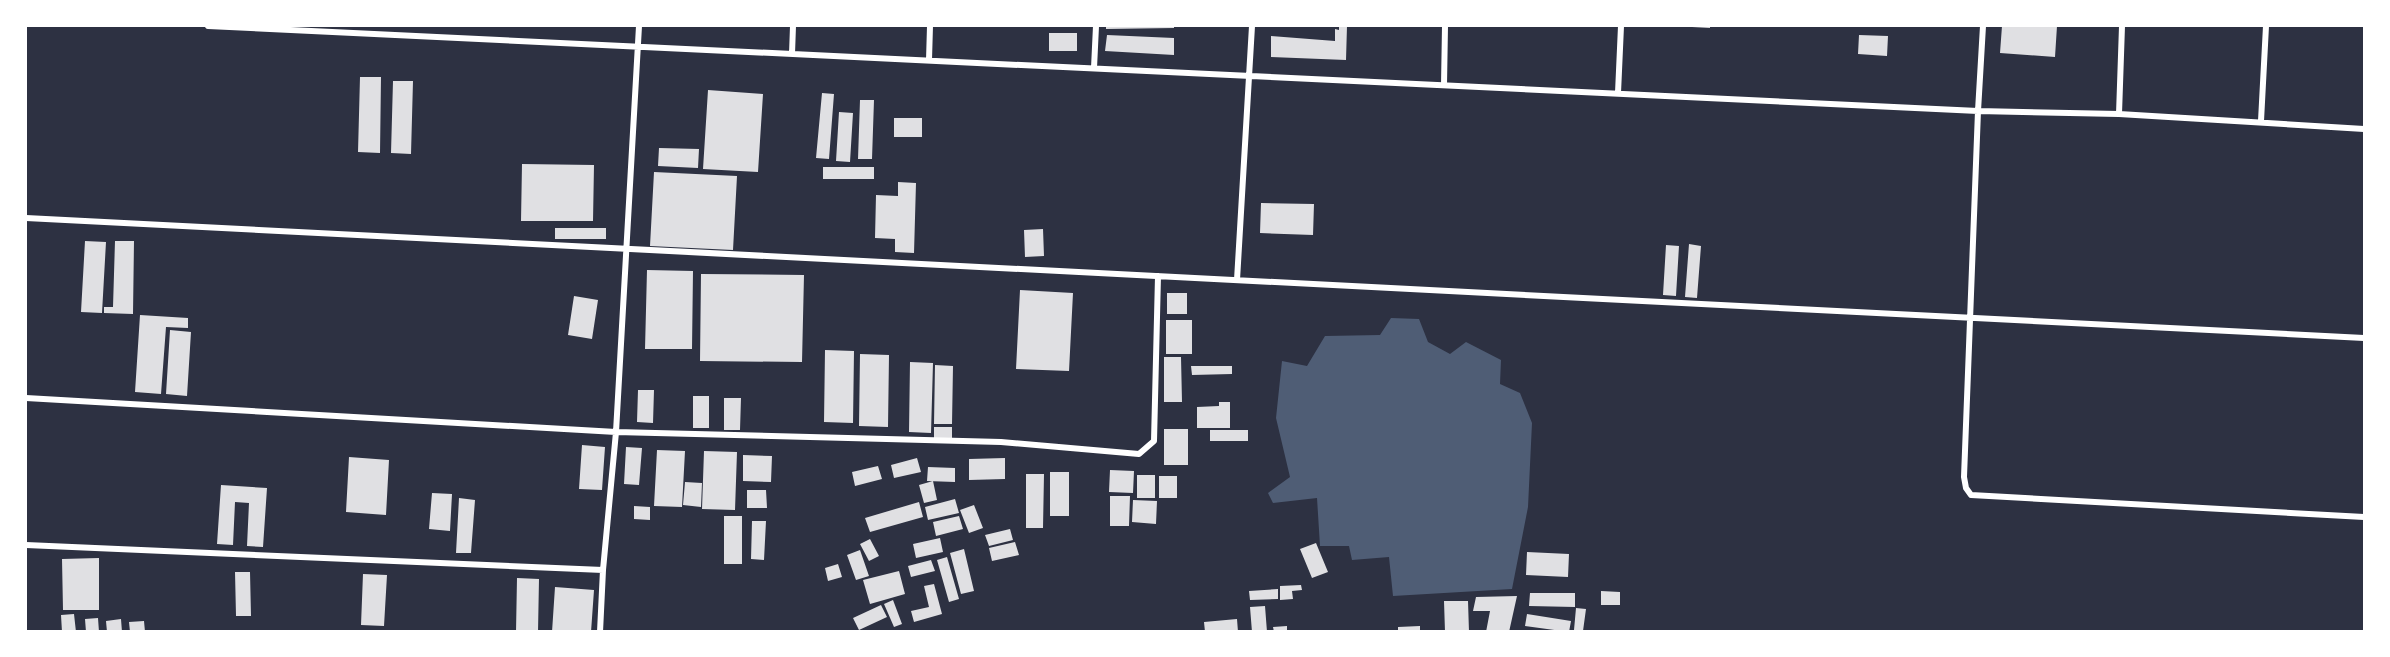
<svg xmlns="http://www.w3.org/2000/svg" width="2390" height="657" viewBox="0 0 2390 657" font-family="'Nunito Sans',sans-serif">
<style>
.water{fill:#4f5d75}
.building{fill:#e0e0e3}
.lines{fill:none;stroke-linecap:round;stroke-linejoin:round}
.minor{stroke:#fff;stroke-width:6}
</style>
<rect width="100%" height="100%" fill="#2d3142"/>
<!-- water -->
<path class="water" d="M1391,318L1419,319L1428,342L1450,354L1466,342L1501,360L1500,384L1520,393L1532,423L1528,507L1512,589L1393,596L1389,557L1352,560L1349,546H1320L1317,498L1273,503L1268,493L1290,477L1276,418L1282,361L1307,366L1325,336L1380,335Z"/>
<!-- building -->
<path class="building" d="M1106,26H1174V28L1106,29Z
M1339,26H1347L1346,60L1271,57V36L1335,41V29L1339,30Z
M1692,26H1710V28L1692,27Z
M2002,26H2057L2055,57L2000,53Z
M1049,33H1077V51H1049Z
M1107,35L1174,38V55L1105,51Z
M1859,35L1888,36L1887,56L1858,54Z
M360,77H381L380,153L358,152Z
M393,81H413L411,154L391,153Z
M708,90L763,94L758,172L703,169Z
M822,93L834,94L829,159L816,158Z
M860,100H874L872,159H858Z
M839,112L853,113L850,162L836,161Z
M894,118H922V137H894Z
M659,148L699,149L698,168L658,166Z
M522,164L594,165L593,221H521Z
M823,167H874V179H823Z
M654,172L737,176L733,250L650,246Z
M898,182L916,183L914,253L895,252V239L875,238L876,195L898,196Z
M1261,203L1314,204L1313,235L1260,233Z
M555,228H606V239H555Z
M1043,229L1044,256L1025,257L1024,230Z
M85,241L106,242L102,313L81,312Z
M115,241H134L133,314L104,313V307H113Z
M1689,244L1701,246L1697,298L1685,297Z
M1666,245L1679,246L1676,296L1663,295Z
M647,270L693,271L692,349H645Z
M701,274L804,275L802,362L700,361Z
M1020,290L1073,293L1069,371L1016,369Z
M1167,293H1187V314H1167Z
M574,296L598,300L592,339L568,335Z
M140,315L188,318V328L166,327L161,394L135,392Z
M1166,320H1192V354H1166Z
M170,330L191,332L187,396L166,394Z
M825,350L854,351L853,423L824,422Z
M860,354L889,355L888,427L859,426Z
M1164,357H1181L1182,402H1164Z
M910,362L933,363L931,433L909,432Z
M935,365L953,366L952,424H934Z
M1191,366H1232V374L1192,375Z
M638,390H654L653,423L637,422Z
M693,396H709V428H693Z
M724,398H741L740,430H724Z
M1219,402H1230V428H1197V407L1219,406Z
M934,427H952V439H934Z
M1164,429H1188V465H1164Z
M1210,430H1248V441H1210Z
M582,445L605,447L602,490L579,489Z
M626,447L642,448L639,485L624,484Z
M657,450L685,451L682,507L654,506Z
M704,451L737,452L735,510L702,509Z
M743,455L772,456L771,482L743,481Z
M349,457L389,460L386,515L346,512Z
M917,458L921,472L894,478L891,465Z
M1005,458V479L969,480V459Z
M878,466L882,479L855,486L852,472Z
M928,467L955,468V482L927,481Z
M1110,470L1134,471L1133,493L1109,492Z
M1050,472H1069V516H1050Z
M1026,474H1044L1043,528H1026Z
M1137,475H1155V498H1137Z
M1159,476H1177V498H1159Z
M933,481L937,500L924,503L919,485Z
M685,482L702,483L701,507L683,505Z
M221,485L267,488L263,547L247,546L249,503L235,502L233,545L217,544Z
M747,490H766L767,508H747Z
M432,493L452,494L450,531L429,529Z
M1110,496H1130L1129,526H1110Z
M459,498L475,500L471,553H456Z
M955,499L959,513L928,520L925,507Z
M1133,500L1157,501L1156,524L1132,522Z
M919,502L923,517L870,532L865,518Z
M974,505L983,528L969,533L960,510Z
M634,506L650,507V520L634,519Z
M724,516H742V564H724Z
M959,516L963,529L936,536L933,522Z
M752,521H766L764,560L751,559Z
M1010,529L1013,540L989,546L985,535Z
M940,538L943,552L916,558L913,544Z
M870,539L879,556L869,561L860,544Z
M1015,542L1019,555L992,561L989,548Z
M1316,543L1328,572L1312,578L1300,549Z
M964,549L974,591L961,594L950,553Z
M860,550L869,576L856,580L847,555Z
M1527,552L1569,554L1568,577L1526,575Z
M947,557L959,599L949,602L937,560Z
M99,558V610H63L62,559Z
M931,560L935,571L911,577L908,566Z
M838,564L842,577L828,581L825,568Z
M899,571L905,594L870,604L863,580Z
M235,572H250L251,616H236Z
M363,574L387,575L384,626L361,625Z
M517,578L539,579L538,632H516Z
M934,584L942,614L914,622L911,611L929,607L924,586Z
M1301,585L1302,590L1292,591L1293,599L1280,600V586Z
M555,587L594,590L591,632H552Z
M1278,589V599L1250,600L1249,591Z
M1601,591L1620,592V605H1601Z
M1530,593H1575V607L1529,606Z
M1517,596L1509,632H1486L1490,611H1473L1476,597Z
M893,600L902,624L894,627L884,604Z
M1444,601H1468L1469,632H1445Z
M881,605L887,617L859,630L853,618Z
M1265,606L1267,632H1252L1250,607Z
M1576,608L1586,609L1583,631L1574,630Z
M74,614L76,632H62L61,615Z
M1527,614L1571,621L1569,632L1525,626Z
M98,618L99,632H86L85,619Z
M121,619L122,632H107L106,621Z
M1237,619L1238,632H1205L1204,622Z
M144,621L145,632H130L129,622Z
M1287,626V632H1274L1273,627Z
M1420,626V632H1398V627Z"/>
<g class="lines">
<!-- minor -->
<path class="minor" d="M208,26L1978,111L2119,114L2364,129
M1983,26L1978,111L1964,477L1966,488L1971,495L2364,517
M792,54L793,26
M929,60L930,26
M1094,68L1096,26
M1444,85L1445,26
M1618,93L1621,26
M2119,114L2122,26
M2261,121L2266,26
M26,218L2364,338
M1237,280L1252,26
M26,398L616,432L1001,442L1139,454L1154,441L1158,276
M26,545L603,570
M600,632L603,570L616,432L639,26"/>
</g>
<!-- border -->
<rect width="2390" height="657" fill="none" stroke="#ffffff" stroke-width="54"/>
</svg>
